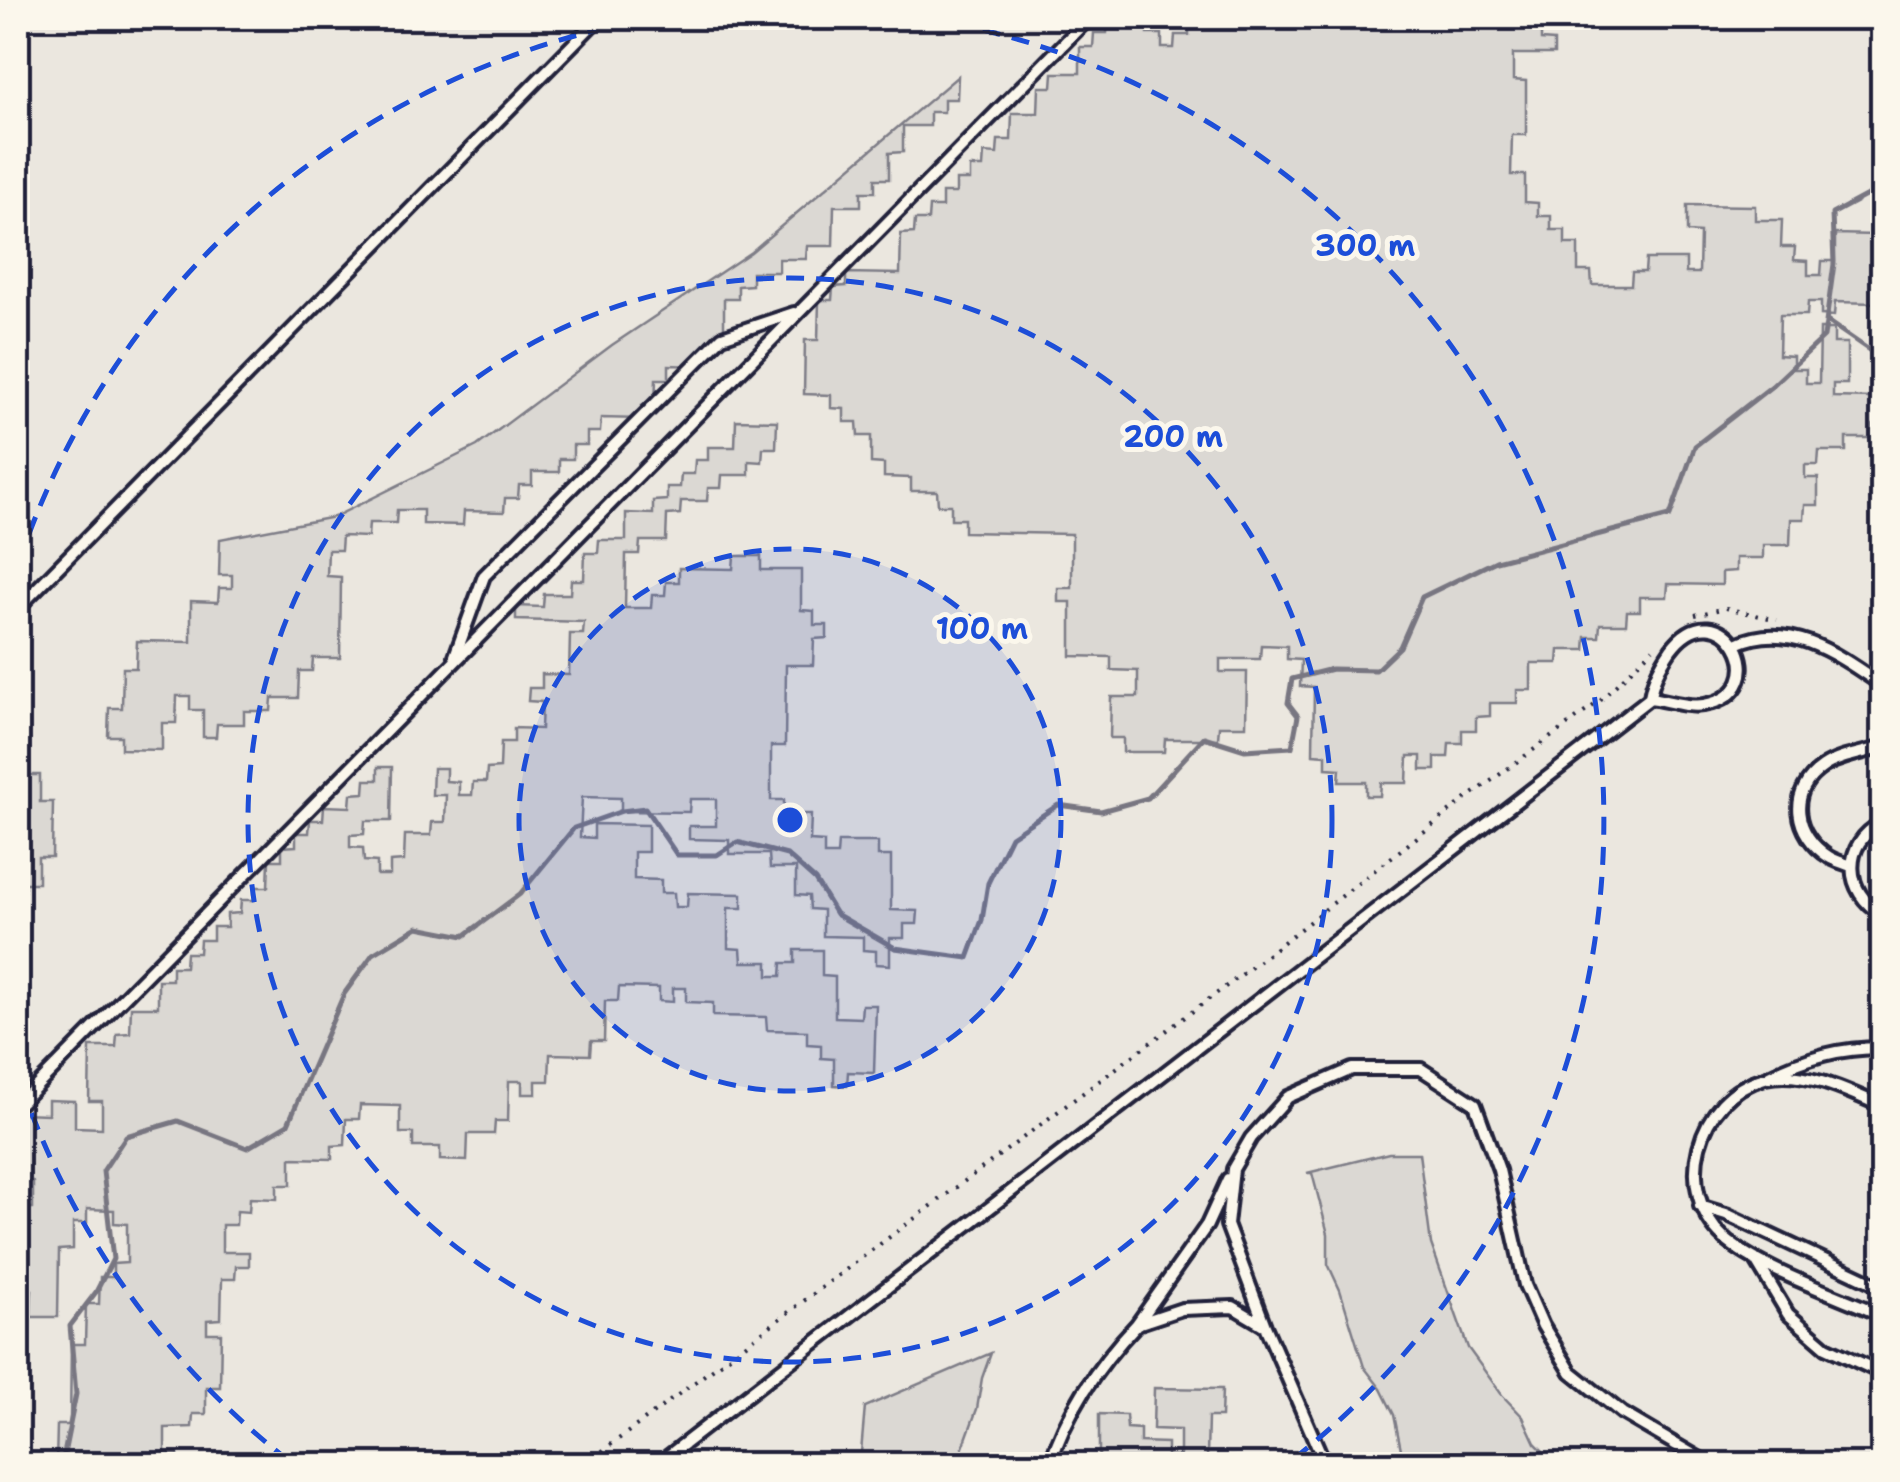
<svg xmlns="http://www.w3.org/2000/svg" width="1900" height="1482" viewBox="0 0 1900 1482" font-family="'Shantell Sans',sans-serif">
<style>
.built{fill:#ebe7df}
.green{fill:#dbd8d3;stroke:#7e7d87;stroke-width:2.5}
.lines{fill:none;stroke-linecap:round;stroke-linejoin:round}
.stream{stroke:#787681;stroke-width:5}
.service-casing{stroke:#22223b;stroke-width:18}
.path{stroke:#22223b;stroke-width:4;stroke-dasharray:2.5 8;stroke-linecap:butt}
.service{stroke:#fbf7ec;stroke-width:10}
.ring{fill:none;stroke:#1d4ed8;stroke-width:5;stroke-dasharray:18 12}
.centre{fill:#1d4ed8;stroke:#fbf7ec;stroke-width:5}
.ring-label{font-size:30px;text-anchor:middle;font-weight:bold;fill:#1d4ed8;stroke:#fbf7ec;stroke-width:10;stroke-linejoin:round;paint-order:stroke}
</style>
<rect width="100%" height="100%" fill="#fbf7ec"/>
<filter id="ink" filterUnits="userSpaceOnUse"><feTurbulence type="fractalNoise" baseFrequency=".01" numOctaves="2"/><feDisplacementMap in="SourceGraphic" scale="20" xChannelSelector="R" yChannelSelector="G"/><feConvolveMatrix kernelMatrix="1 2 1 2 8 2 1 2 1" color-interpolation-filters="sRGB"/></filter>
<g filter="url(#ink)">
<!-- built -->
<path class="built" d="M18,18H1882V1464H18Z"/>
<!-- green -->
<path class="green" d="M1121,18L1148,21V34H1162V48H1174L1175,35H1189V18H1541V40L1554,41V54H1513V80L1526,81V135H1512L1511,175H1525V202L1538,203V216H1551V230H1565V244H1578V271H1591L1592,285H1631L1632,272H1645L1646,259H1686V273H1699L1700,233L1687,232V205L1755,206V220H1782L1781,247H1795L1794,260L1808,261V275H1821L1822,261H1835V234L1876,235V248L1882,249V317L1875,316V303L1835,302L1834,316L1821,315V302H1808L1807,315H1780L1779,355L1793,356V369H1806V383H1819L1820,329H1834V343H1847V384H1833V397L1874,398V411H1882V425H1873V438H1846V451H1819L1818,465H1805V478H1818V505H1805L1804,519H1791L1790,545H1763V558H1736V571L1722,572V585L1668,584L1667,597H1640V611H1627L1626,624H1600L1599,637H1586L1585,650H1559L1558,663H1531V690H1517V703H1490V716L1476,717V730H1462V743H1449L1448,757H1435V770H1421V756H1408L1407,783H1381L1380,796H1366V782H1339L1340,769L1326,768V755L1313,754L1314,687L1300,686L1301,660L1287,659V646L1261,645L1260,659H1220V672H1247L1246,726H1219L1218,739H1165L1164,752H1123V738H1110L1111,697H1138V671L1111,670V657L1071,656V602H1058V588H1072V534L964,532V519H951V505H938L937,491H911V478L884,477V464L871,463V436H858L857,422H844V409L831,408V395L804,394L805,340H818L819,300H832L833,287L846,286V273L900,274L901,234L914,233L915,220H928L929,207H942V193H956V180H970V167H983L984,153L997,154L998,140H1011L1012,113H1038L1039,87H1052L1053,73H1080V47H1093L1094,33H1107L1108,20H1121Z
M958,76L957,99H944V112H930V126H903V152L889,153V179H875V192H861V206H834L833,246H807L806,259H779V272H752V285L738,286V299H724V339H710V352H697L696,366L669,365V379H656L655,406H642L641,419L601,418L600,432H587V445H573V459H559V472H532V485H519L518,498H505L504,512L464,511L463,525L423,524V510H397L396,523H369L368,537L342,536L341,550H328L327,576L341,577L340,658H313L312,671H299L298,698H272L271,711H244V724H217L216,737H203V710H190V696H177L176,723H162V750L121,749V736H108L109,708H122L123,668H136L137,641L191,642V601L218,602L219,588H232V575H219L220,539L334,517L477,446L612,345L751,252Z
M736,420L777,421L776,448H763L762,462L749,461V475H722L721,488H708L707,501H681L680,514L667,515L666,541H640L639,554H626L625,608H651L652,595H665L666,582H679V568L733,569L734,556H761V570H801V610L814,611V625H827V638L814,639L813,665H786L785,746H771V800H784V814H811L810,841L824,842V855H837L838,842H878V856H891V910L918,911L917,924H904V938H890V965L876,964V951L863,950V937L823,936V910L810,909L809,896L796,895V868H770L769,854H729V840L689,839V826H716V799H690L689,812L621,811V798L582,797L580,837L594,838V824L648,825V852H634V879L661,880V893H674L675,907H687L688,893L742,894V908H728V948L741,949L742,962H768V976H781L782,963H795V950H822V976L835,977V1017L861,1018L862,1005H876L874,1073L848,1072L847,1086L834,1085V1059L821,1058V1045L807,1044V1031L767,1030L766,1017L713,1016V1003L686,1002V988H673V1002L659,1001V988L619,987L618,1001H605L604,1041H591L590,1055L550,1054L549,1081H536V1094H522V1081H509L508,1121H495L494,1134H468L467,1161L440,1160V1147H413V1133H400V1106L360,1105L359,1119H346L345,1145L332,1146V1159L291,1158V1185H277V1199L250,1198L249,1212L237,1211L236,1225H222V1252H249V1266H236L235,1279H222L221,1319L207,1320V1333H221L220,1387H206V1414H193L192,1427L165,1428V1454H178V1464H56L57,1425H70L71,1344H85L86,1304H99L100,1277H113V1264L127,1263V1224L114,1223V1210L87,1209V1223H73V1249L59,1250L58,1317H31L32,1290L18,1289L19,1208H33V1182L20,1181L21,1113L48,1114V1100L75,1101V1127L102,1128V1101H89L90,1047H116L117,1034L130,1033L131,1007H158V980H172V967H185L186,953H199L200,940H213V927H227V914L240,913L241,900H254L255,887H268L269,860H282V847L296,846V833H309L310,820H323L324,806L350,807L351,794L364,793L365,780H378V767H392L391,821H365L364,834L350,835V847L363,848L364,861L377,862V875H390V862L404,861L405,835H431L432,822H445L446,795H432L433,768H446V781L459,782V795H472L473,782H486L487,769L500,768L501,742H514V728L541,729L542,702L528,701L529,688H542V674L569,675L570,634H583L584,622L516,620V606L543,607L544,594H570L571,580H584L585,553H598L599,540H626V513L653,514V501L667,500V487H680L681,474H694L695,460H708V447H735Z
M18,775H40V802H53L52,857H38V883H25L24,897H18Z
M1389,1153H1419L1431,1244L1468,1348L1502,1395L1523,1417L1535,1443L1556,1464H1404L1394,1415L1381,1389L1364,1367L1340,1290L1328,1264V1234L1312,1173H1307Z
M991,1353L982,1378L977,1409L957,1464H860L865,1407Z
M1154,1388L1222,1389L1221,1417H1208L1207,1456L1234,1457V1464H1099V1414L1126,1415L1127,1428L1140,1429V1442L1167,1443V1456H1180V1430L1153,1429Z"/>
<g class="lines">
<!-- stream -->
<path class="stream" d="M1827,321L1882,359
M62,1464L76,1394L70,1326L96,1292L113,1259L103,1171L126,1136L178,1121L247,1148L288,1124L344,994L373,954L418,927L464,936L520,894L574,828L622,811L645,808L677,855H717L737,842L787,855L815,880L836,914L895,948L968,958L982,920L988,883L1011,836L1058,805L1101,811L1148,798L1204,737L1245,750L1292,747L1298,716L1288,703L1292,679L1332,669L1376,670L1400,647L1422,597L1496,561L1670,516L1695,446L1772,386L1824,337L1834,264L1832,214L1882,187"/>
<!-- service casing -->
<g class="service-casing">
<path id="service" d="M18,608L599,18
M1736,644C1790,619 1838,655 1882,685
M455,656L484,576L722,337L794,313
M1882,823C1841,843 1844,893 1882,914
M1851,866C1844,863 1835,861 1829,857C1794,835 1787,791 1823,767C1839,756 1864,753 1882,747
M1769,1076C1807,1057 1840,1048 1882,1048
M18,1105L1089,18
M1882,1106C1848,1091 1803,1069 1765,1078C1696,1096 1672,1191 1724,1238C1757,1268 1839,1296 1882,1315
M1228,1179L1207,1225L1137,1324L1182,1309L1233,1307L1265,1326
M1700,1206L1726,1214L1882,1287
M1755,1259L1788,1314L1826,1347L1882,1373
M658,1464L1650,698C1666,700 1688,708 1704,705C1783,691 1721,582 1671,649C1660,665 1652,680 1650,698
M1050,1464C1067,1410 1098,1365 1137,1324
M1325,1464L1265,1326L1227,1225L1233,1169L1251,1138L1288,1097L1352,1069H1421L1475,1104L1499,1170L1525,1285L1543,1326L1571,1372L1622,1413L1709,1464"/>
</g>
<!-- path -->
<path class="path" d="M1695,615L1726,608L1777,620
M585,1464L1244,973L1458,805L1600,701L1653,648"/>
<!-- service -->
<use href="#service" class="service"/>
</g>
</g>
<!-- distance rings -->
<circle cx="790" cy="820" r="271" fill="#1d4ed8" fill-opacity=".12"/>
<g class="ring">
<circle cx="790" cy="820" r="271"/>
<circle cx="790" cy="820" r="542"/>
<path d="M289 1461A813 813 0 0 1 19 1078M19 562A813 813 0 0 1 656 18M924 18A813 813 0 0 1 1291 1461"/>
</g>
<circle cx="790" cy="820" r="15" class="centre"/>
<g class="ring-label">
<text x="1365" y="256">300 m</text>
<text x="1173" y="447">200 m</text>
<text x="982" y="639">100 m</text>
</g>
<!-- margin -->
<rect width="1900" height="1482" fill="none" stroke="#fbf7ec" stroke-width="60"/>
<rect x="30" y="30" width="1840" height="1422" fill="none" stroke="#22223b" stroke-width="4" filter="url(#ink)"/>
</svg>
